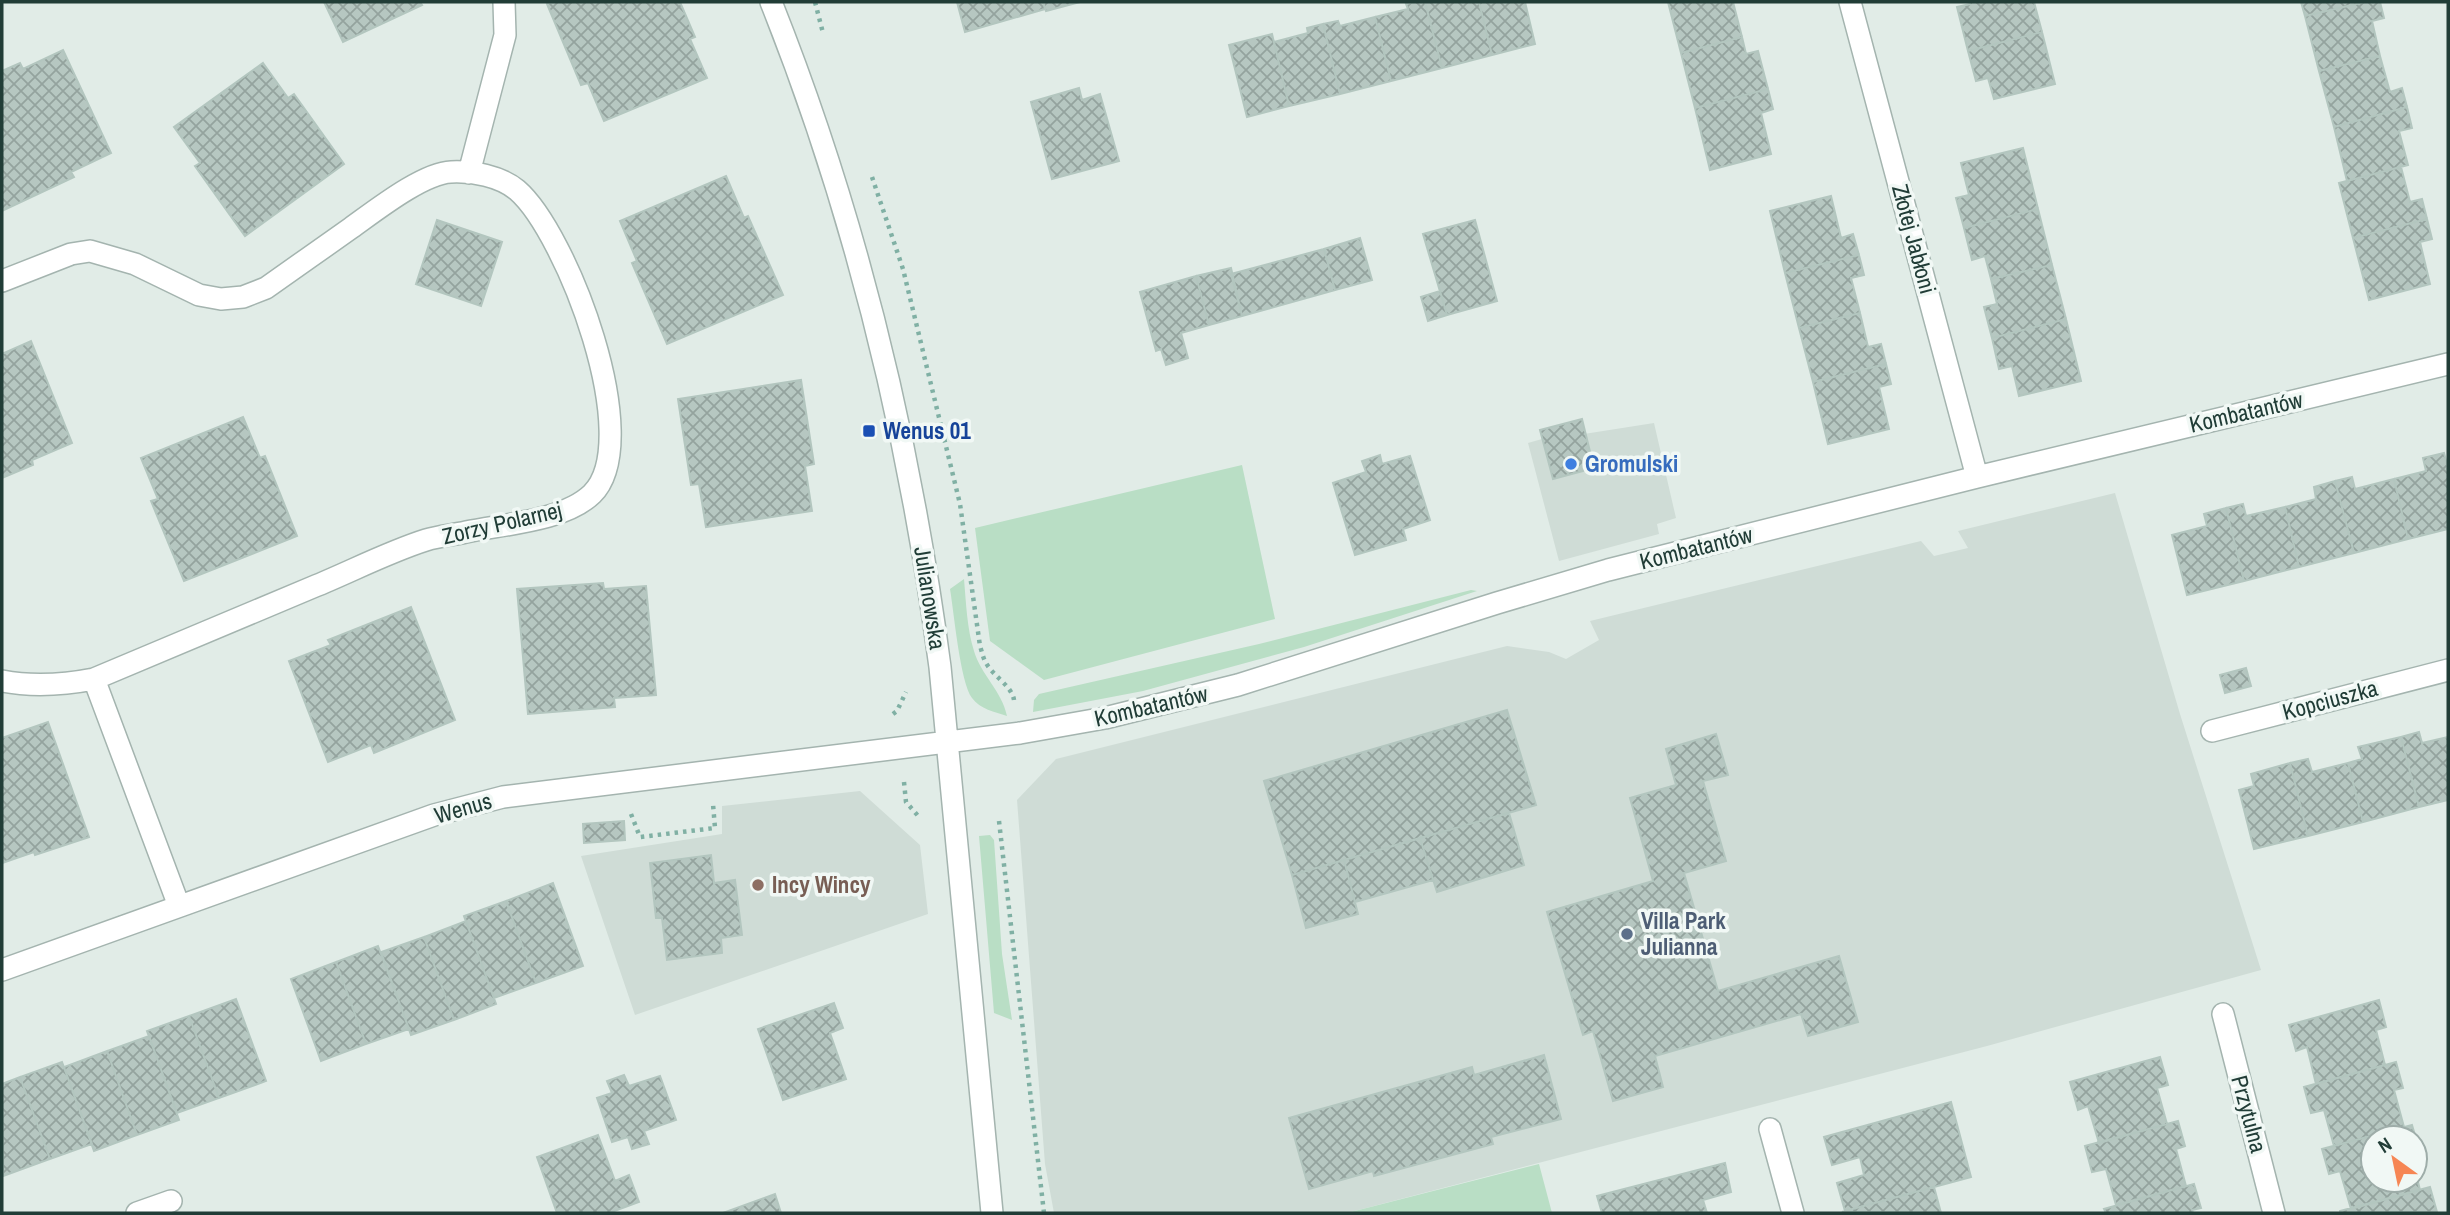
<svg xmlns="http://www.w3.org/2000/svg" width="2450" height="1215" viewBox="0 0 2450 1215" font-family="'Archivo Narrow',sans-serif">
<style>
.built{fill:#cfdcd6}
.grass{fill:#b9dec5}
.building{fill:url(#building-cross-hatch);stroke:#b3c6bf;stroke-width:2}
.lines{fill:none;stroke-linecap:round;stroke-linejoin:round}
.lane-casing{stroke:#a4b4af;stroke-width:24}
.street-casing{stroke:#a4b4af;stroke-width:24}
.path{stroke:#80b0a4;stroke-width:4.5;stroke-dasharray:3.5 5;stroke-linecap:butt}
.lane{stroke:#fff;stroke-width:21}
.street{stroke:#fff;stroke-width:21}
.transit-dot{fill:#1a4fb4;stroke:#f1f8f5;stroke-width:2.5}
.shop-dot{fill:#3f7fe0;stroke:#f1f8f5;stroke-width:2.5}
.education-dot{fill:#8d6e63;stroke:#f1f8f5;stroke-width:2.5}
.service-dot{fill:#5c6f8a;stroke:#f1f8f5;stroke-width:2.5}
.labels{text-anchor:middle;stroke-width:7;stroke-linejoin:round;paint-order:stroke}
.street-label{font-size:23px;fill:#213d37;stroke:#f1f8f5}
.transit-label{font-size:23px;font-weight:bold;fill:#164399;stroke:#f1f8f5;text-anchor:start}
.shop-label{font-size:23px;font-weight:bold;fill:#366cbe;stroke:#f1f8f5;text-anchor:start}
.education-label{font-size:23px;font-weight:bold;fill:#785e54;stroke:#f1f8f5;text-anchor:start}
.service-label{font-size:23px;font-weight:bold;fill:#4e5e75;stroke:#f1f8f5;text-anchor:start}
</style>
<defs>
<pattern id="building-cross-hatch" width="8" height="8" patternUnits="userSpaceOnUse" patternTransform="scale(1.75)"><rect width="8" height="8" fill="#b6c7c1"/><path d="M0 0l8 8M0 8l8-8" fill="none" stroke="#94a39e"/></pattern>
</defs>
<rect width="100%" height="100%" fill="#e1ece7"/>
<!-- built -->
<path class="built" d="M1582,419L1584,434L1654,423L1676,518L1657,524L1659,534L1559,561L1528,443L1542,439L1540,430Z
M2115,493L2180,714L2261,970L1987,1046L1347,1213H1054L1045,1164L1017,800L1056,759L1507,646L1549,652L1566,659L1599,640L1590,621L1921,541L1934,556L1968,548L1958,531Z
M860,791L920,845L928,914L635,1015L581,856L722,834V806Z"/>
<!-- grass -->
<path class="grass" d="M1242,465L1275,619L1044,680L990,641L975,528Z
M964,579C966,602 967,629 974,651C981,675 1002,691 1007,716C995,712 980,709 972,698C960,682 954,612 950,589Z
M1471,590L1477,591L1304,647L1143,691L1033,712L1034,700L1039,694L1259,644Z
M990,835L994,840L1002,954L1012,1020L994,1013L979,836Z
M1539,1164L1552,1213H1347Z"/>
<!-- building -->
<path class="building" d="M324,2H420L422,5L343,42Z
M552,2H680L695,37L690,39L707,78L604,121L588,83L581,85L547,4Z
M957,2H1043L1045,9L965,32Z
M1043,2H1080L1046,11Z
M1414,2H1425L1442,68L1391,81L1375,17L1408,9L1406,4Z
M1425,2H1479L1492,55L1442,68Z
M1479,2H1525L1535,44L1492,55Z
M1668,2H1733L1742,37L1681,53Z
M1969,2H2034L2042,32L1968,51L1957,7L1970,4Z
M2301,2H2365L2305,16Z
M2365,2H2380L2384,18L2372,21L2380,56L2319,71L2305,16Z
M1375,17L1391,81L1340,94L1323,24L1338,21L1340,26Z
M1323,24L1340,94L1289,106L1274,42L1308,33L1307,28Z
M2042,32L2055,84L1994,99L1988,78L1976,81L1968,51Z
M1272,34L1289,106L1247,117L1229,45Z
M1742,37L1746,54L1758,51L1768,89L1695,108L1681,53Z
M63,50L111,153L71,172L74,177L2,211V71L20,63L23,69Z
M2380,56L2390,92L2402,88L2407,107L2334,127L2319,71Z
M263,63L288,98L294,94L344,164L245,236L195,166L200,163L174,127Z
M1079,88L1082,100L1100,94L1119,161L1052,179L1031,102Z
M1768,89L1773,109L1761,113L1771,154L1710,170L1695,108Z
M2407,107L2412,128L2399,131L2408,165L2347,181L2334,127Z
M2023,148L2038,209L1964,228L1956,198L1969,195L1961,163Z
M2401,167L2410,202L2422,199L2427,219L2353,238L2339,183Z
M726,176L744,218L748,216L783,295L667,344L632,263L637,261L620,221Z
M1831,196L1841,238L1853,234L1859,255L1785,273L1770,211Z
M2038,209L2052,265L1991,279L1985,256L1972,260L1964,228Z
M2427,219L2432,239L2420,242L2430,284L2369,300L2353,238Z
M437,220L502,242L481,306L416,284Z
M1475,220L1497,301L1447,315L1423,234Z
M1360,238L1372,280L1335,290L1324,249Z
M1324,249L1335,290L1242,316L1231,274Z
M1859,255L1864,275L1851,278L1860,313L1799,328L1785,273Z
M2052,265L2066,319L1992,338L1984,307L1997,304L1991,279Z
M1231,268L1242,316L1209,325L1196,276Z
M1196,276L1209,325L1181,333L1188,358L1166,365L1161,349L1156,351L1140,292Z
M1440,291L1447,315L1428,321L1421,297Z
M1860,313L1868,347L1881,344L1886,364L1813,382L1799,328Z
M2066,319L2081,381L2019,396L2012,366L1999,369L1992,338Z
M31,341L72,443L32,460L33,465L2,478V354Z
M1886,364L1891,384L1879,387L1889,429L1828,444L1813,382Z
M801,380L814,464L805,466L812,511L706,527L699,484L691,485L678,399Z
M243,417L260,458L265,456L297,536L184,581L151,501L158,499L141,458Z
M1582,419L1594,468L1553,479L1540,430Z
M2444,453L2448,468V529L2408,539L2394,479L2426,471L2423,458Z
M1380,455L1382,464L1410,456L1430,520L1403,529L1406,540L1355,555L1333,483L1366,472L1362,461Z
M2352,477L2355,489L2394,479L2408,539L2354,553L2335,481Z
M2335,481L2354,553L2299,567L2285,507L2316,499L2314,487Z
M2243,504L2246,516L2285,507L2299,567L2244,581L2226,508Z
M2226,508L2244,581L2187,595L2172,535L2207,526L2204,514Z
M603,583L604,589L646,586L656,695L614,698L615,707L528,714L517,589Z
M411,607L455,720L374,753L371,745L328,762L289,661L331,645L328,640Z
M2246,668L2251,686L2225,693L2220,675Z
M1507,710L1536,805L1292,875L1264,781Z
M48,722L89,837L35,855L34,852L2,863V738Z
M2419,732L2422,743L2448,737V800L2419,807L2401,737Z
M1716,734L1728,775L1703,781L1726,861L1684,873L1718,991L1839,956L1858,1022L1808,1036L1801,1014L1655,1056L1663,1087L1613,1101L1593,1031L1583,1035L1547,912L1653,881L1630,798L1676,785L1666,749Z
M2401,737L2419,807L2363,822L2348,763L2362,759L2358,747Z
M2308,759L2312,772L2348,763L2363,822L2308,836L2290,763Z
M2290,763L2308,836L2254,849L2239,790L2254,786L2251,774Z
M1509,813L1524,865L1437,892L1420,838Z
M624,821L625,840L584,843L583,824Z
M1420,838L1433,880L1355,902L1344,860Z
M711,855L714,883L735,880L742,935L721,938L722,953L667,960L662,918H656L650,863Z
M1344,860L1358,914L1306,928L1292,875Z
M553,883L583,966L536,983L506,901Z
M506,901L536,983L494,998L464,916Z
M466,921L496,1004L454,1020L424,937Z
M424,937L454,1020L411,1035L381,952Z
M378,946L409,1029L366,1044L336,962Z
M336,962L366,1044L321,1061L291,979Z
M236,999L266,1081L219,1098L189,1016Z
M2379,1000L2386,1027L2376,1030L2385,1065L2316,1084L2307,1047L2296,1051L2289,1025Z
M834,1003L843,1028L830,1033L846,1079L783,1100L758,1029Z
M189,1016L219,1098L177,1113L147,1031Z
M149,1036L179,1120L137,1135L107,1051Z
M107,1051L137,1135L94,1151L64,1067Z
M1544,1055L1561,1119L1491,1137L1493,1144L1374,1176L1373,1171L1309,1189L1289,1118L1472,1067L1474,1075Z
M2160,1057L2168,1085L2157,1088L2167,1124L2099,1143L2088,1106L2078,1110L2070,1082Z
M62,1062L92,1144L50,1159L20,1077Z
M2396,1062L2403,1088L2394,1090L2404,1127L2334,1146L2324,1110L2311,1113L2304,1087Z
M624,1075L629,1086L660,1076L676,1120L644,1131L649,1144L632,1149L628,1137L612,1142L597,1098L612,1093L607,1081Z
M20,1077L50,1159L3,1176L2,1084Z
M1951,1102L1971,1177L1845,1211L1837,1183L1864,1175L1860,1157L1832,1165L1824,1137Z
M2178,1121L2185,1146L2176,1149L2186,1186L2116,1205L2106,1169L2092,1172L2085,1146Z
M2412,1125L2419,1149L2415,1150V1138H2373V1180H2415V1170L2420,1190L2351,1209L2340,1171L2329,1174L2322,1149Z
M598,1135L615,1181L629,1175L639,1202L609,1213H557L537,1157Z
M1725,1163L1731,1192L1703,1200L1707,1213H1602L1597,1196Z
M2194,1184L2201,1208L2192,1210L2193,1213H2106L2104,1209Z
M1934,1187L1941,1213L1842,1212L1845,1211Z
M2430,1187L2437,1212L2340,1213V1211Z
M775,1194L781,1213H723Z"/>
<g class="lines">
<!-- lane casing -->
<g class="lane-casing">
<path id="lane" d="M137,1213L171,1201"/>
</g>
<!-- street casing -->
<g class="street-casing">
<path id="street" d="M771,2C856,215 910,440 940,667L992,1213
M1850,2L1977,477
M469,173L505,35L504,2
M2,281L71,254L90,251L135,264L199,295L221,299L243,297L266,288C294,268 323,248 351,228C375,211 423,173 451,172C473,171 500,176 517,190C567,233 646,441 592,494C564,521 504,524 466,532C453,535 439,536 426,540C388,552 350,572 313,587C240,617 167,648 94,679C63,685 33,687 2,681
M94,679L179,906
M2212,731L2448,670
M2,970L434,815L503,797L1020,733L1105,718L1238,685L1497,603L1608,570L1977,477L2448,364
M2223,1014L2274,1213
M1770,1129L1793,1213"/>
</g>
<!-- path -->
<path class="path" d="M815,2L823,33
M872,177L903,269L960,504L980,646C982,652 983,658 986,663C993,676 1012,686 1014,700
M893,714L897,711L906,692
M904,782L906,802L919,817
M631,814L640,837L715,828L713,804
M999,821L1044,1213"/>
<!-- lane -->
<use href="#lane" class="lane"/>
<!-- street -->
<use href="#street" class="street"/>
</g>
<!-- markers -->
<rect class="transit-dot" x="862" y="424" width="14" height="14" rx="3.5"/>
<circle class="shop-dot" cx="1571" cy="464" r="7"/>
<circle class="education-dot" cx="758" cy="885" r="7"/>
<circle class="service-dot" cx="1627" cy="934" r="7"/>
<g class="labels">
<!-- street labels -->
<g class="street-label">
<text transform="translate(1914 239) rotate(75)" y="8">Złotej Jabłoni</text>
<text transform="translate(2246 412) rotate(-13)" y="8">Kombatantów</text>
<text transform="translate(502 523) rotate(-13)" y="8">Zorzy Polarnej</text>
<text transform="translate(1696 548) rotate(-14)" y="8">Kombatantów</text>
<text transform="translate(930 598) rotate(81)" y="8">Julianowska</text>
<text transform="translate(2330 700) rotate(-15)" y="8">Kopciuszka</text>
<text transform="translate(1151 706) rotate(-13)" y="8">Kombatantów</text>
<text transform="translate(463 808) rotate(-16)" y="8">Wenus</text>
<text transform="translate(2249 1114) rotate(75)" y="8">Przytulna</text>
</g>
<!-- transit labels -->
<g class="transit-label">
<text x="883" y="439">Wenus 01</text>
</g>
<!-- shop labels -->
<g class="shop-label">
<text x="1585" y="472">Gromulski</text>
</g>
<!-- education labels -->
<g class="education-label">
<text x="772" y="893">Incy Wincy</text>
</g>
<!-- service labels -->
<g class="service-label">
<text x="1641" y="929">Villa Park<tspan x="1641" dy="26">Julianna</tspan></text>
</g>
</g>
<!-- border -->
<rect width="2450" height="1215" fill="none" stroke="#213d37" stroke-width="7"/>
<!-- north arrow -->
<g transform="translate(2394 1159) rotate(327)"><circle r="33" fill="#f1f8f5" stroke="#9eada9" stroke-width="2"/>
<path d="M0-5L12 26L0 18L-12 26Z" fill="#f68654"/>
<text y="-10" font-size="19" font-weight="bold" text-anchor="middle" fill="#213d37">N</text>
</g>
</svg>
